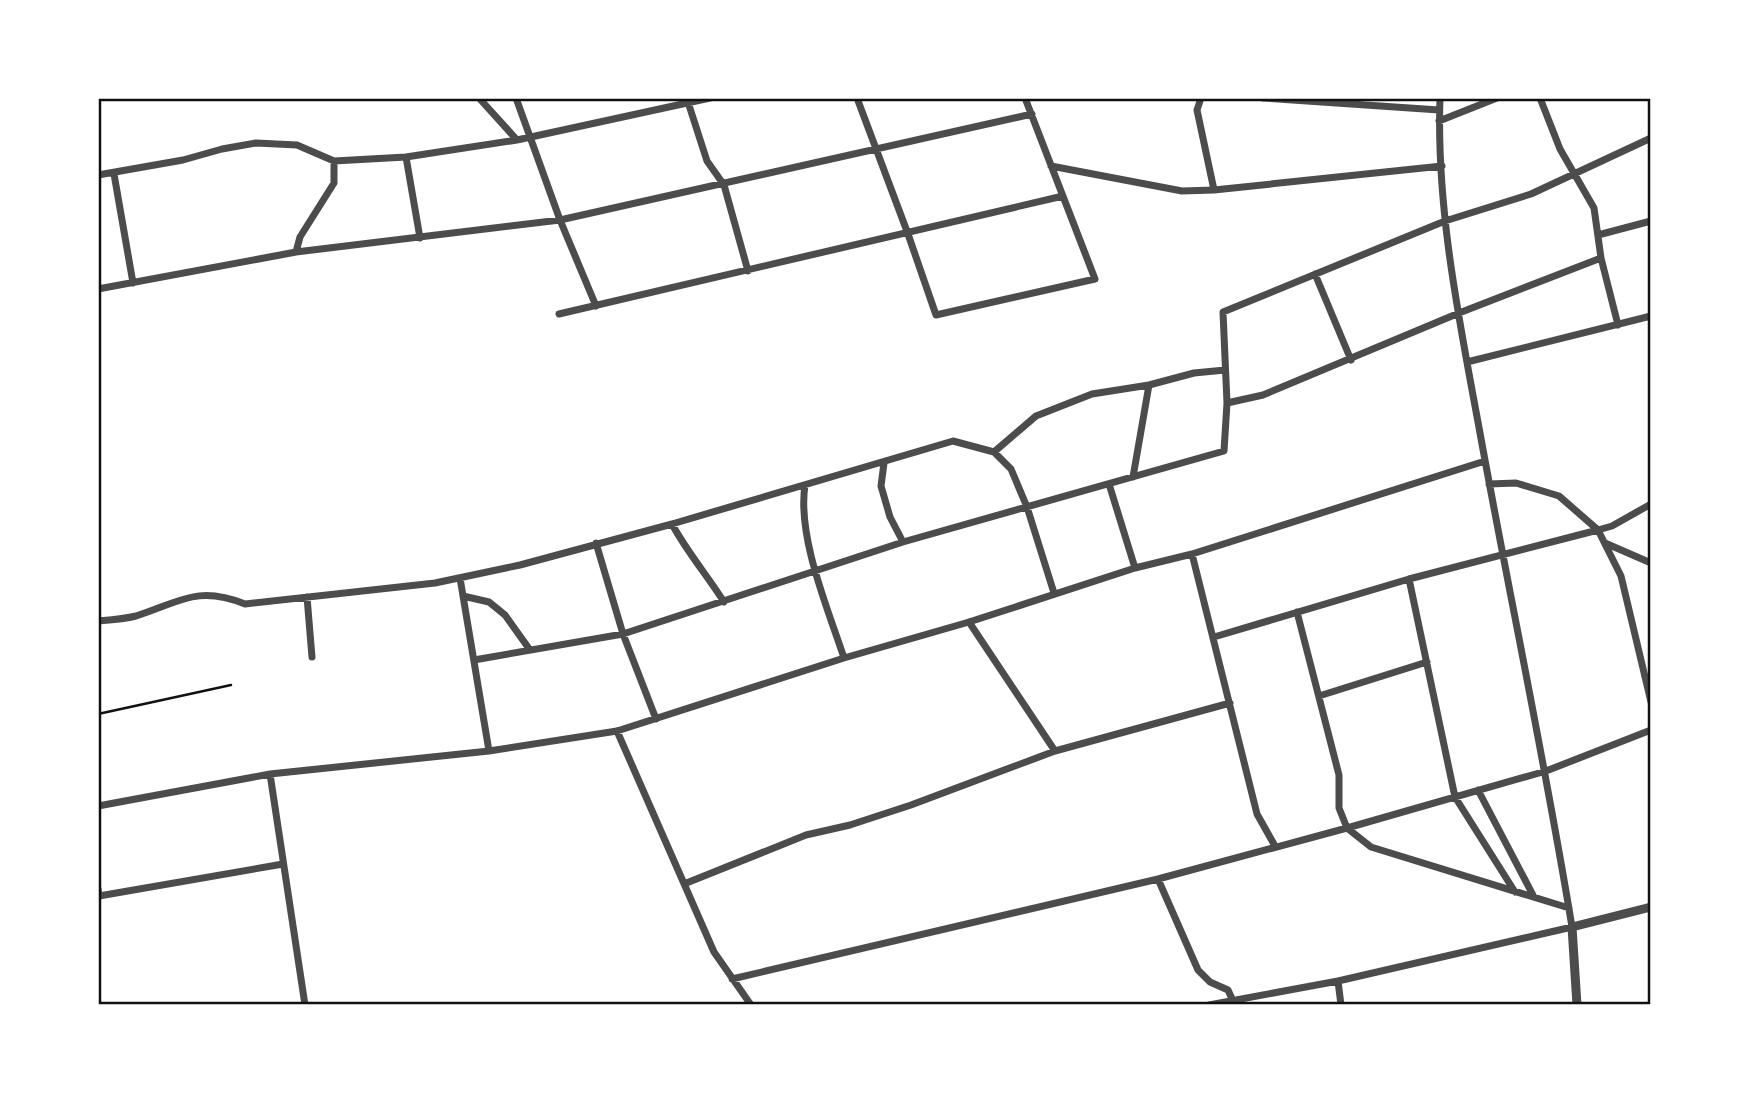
<svg xmlns="http://www.w3.org/2000/svg" width="1749" height="1103" viewBox="0 0 1749 1103" font-family="Poppins,sans-serif">
<style>
.lines{fill:none;stroke-linecap:round;stroke-linejoin:round}
.path{stroke:#111;stroke-width:2.5}
.minor{stroke:#4c4c4c;stroke-width:7}
.tertiary{stroke:#4c4c4c;stroke-width:9}
.neatline{fill:none;stroke:#111;stroke-width:2.5}
</style>
<rect width="100%" height="100%" fill="#fff"/>
<g class="lines">
<!-- path -->
<path class="path" d="M98,714L231,685"/>
<!-- minor -->
<path class="minor" d="M479,98L517,140
M516,98L560,220L596,306
M857,98L908,234L936,315L1095,279L1025,98
M1201,98L1197,110L1214,190
M1263,98L1439,110
M1540,98L1560,149L1594,208L1601,258L1618,325
M687,99L707,161L724,185L748,271
M1439,121L1497,98
M406,157L420,238
M1051,166L1182,191L1214,190L1442,166
M114,174L133,283
M98,175L183,160L222,149L256,143L297,145L334,161L406,157L517,140L710,98
M1598,235L1651,221
M296,252L300,237L334,183V161
M1315,274L1351,360
M98,289L296,252L560,220L1032,114
M559,314L1063,196
M1467,362L1651,316
M1227,403L1263,395L1459,313L1601,258
M994,452L1036,416L1092,394L1149,385L1194,373L1225,370
M884,463L881,486L890,517L903,542
M1133,477L1149,385
M1109,484L1135,568
M1489,484L1516,483L1559,496L1598,530L1621,576L1651,702
M805,485C797,537 828,609 844,658
M672,524C687,552 707,575 724,602
M596,543L623,634L656,719
M1605,543L1651,563
M1192,554L1257,814L1275,846
M460,578L489,751
M1409,579L1455,797L1515,892
M463,596L489,602L505,615L530,650
M307,597L312,657
M1297,612L1339,775V808L1347,828L1371,847L1569,908
M98,621C110,620 124,619 136,616C180,602 197,585 245,604L435,583L520,565L672,524L953,441L994,452L1011,469L1027,507L1054,593
M969,622L1055,751
M1214,637L1409,579L1598,530L1612,526L1651,504
M474,660L623,634L903,542L1224,451L1227,403L1223,312L1445,221L1531,194L1651,138
M1319,696L1427,662
M617,731L714,952L751,1005
M270,774L305,1005
M1478,790L1534,897
M98,806L270,774L489,751L617,731L844,658L969,622L1135,568L1192,554L1485,461
M1158,879L1198,970L1210,982L1228,990L1233,1001
M684,884L806,835L850,825L911,805L1055,751L1230,703
M98,889L99,896L283,864
M732,979L1158,879L1347,828L1546,771L1651,730
M1338,981L1341,1005
M1209,1005L1338,981L1572,927C1545,762 1510,598 1480,433C1460,324 1436,210 1440,98"/>
<!-- tertiary -->
<path class="tertiary" d="M1577,1005L1572,927L1651,907"/>
</g>
<!-- border -->
<rect width="1749" height="1103" fill="none" stroke="#ffffff" stroke-width="200"/>
<rect x="100" y="100" width="1549" height="903" class="neatline"/>
</svg>
